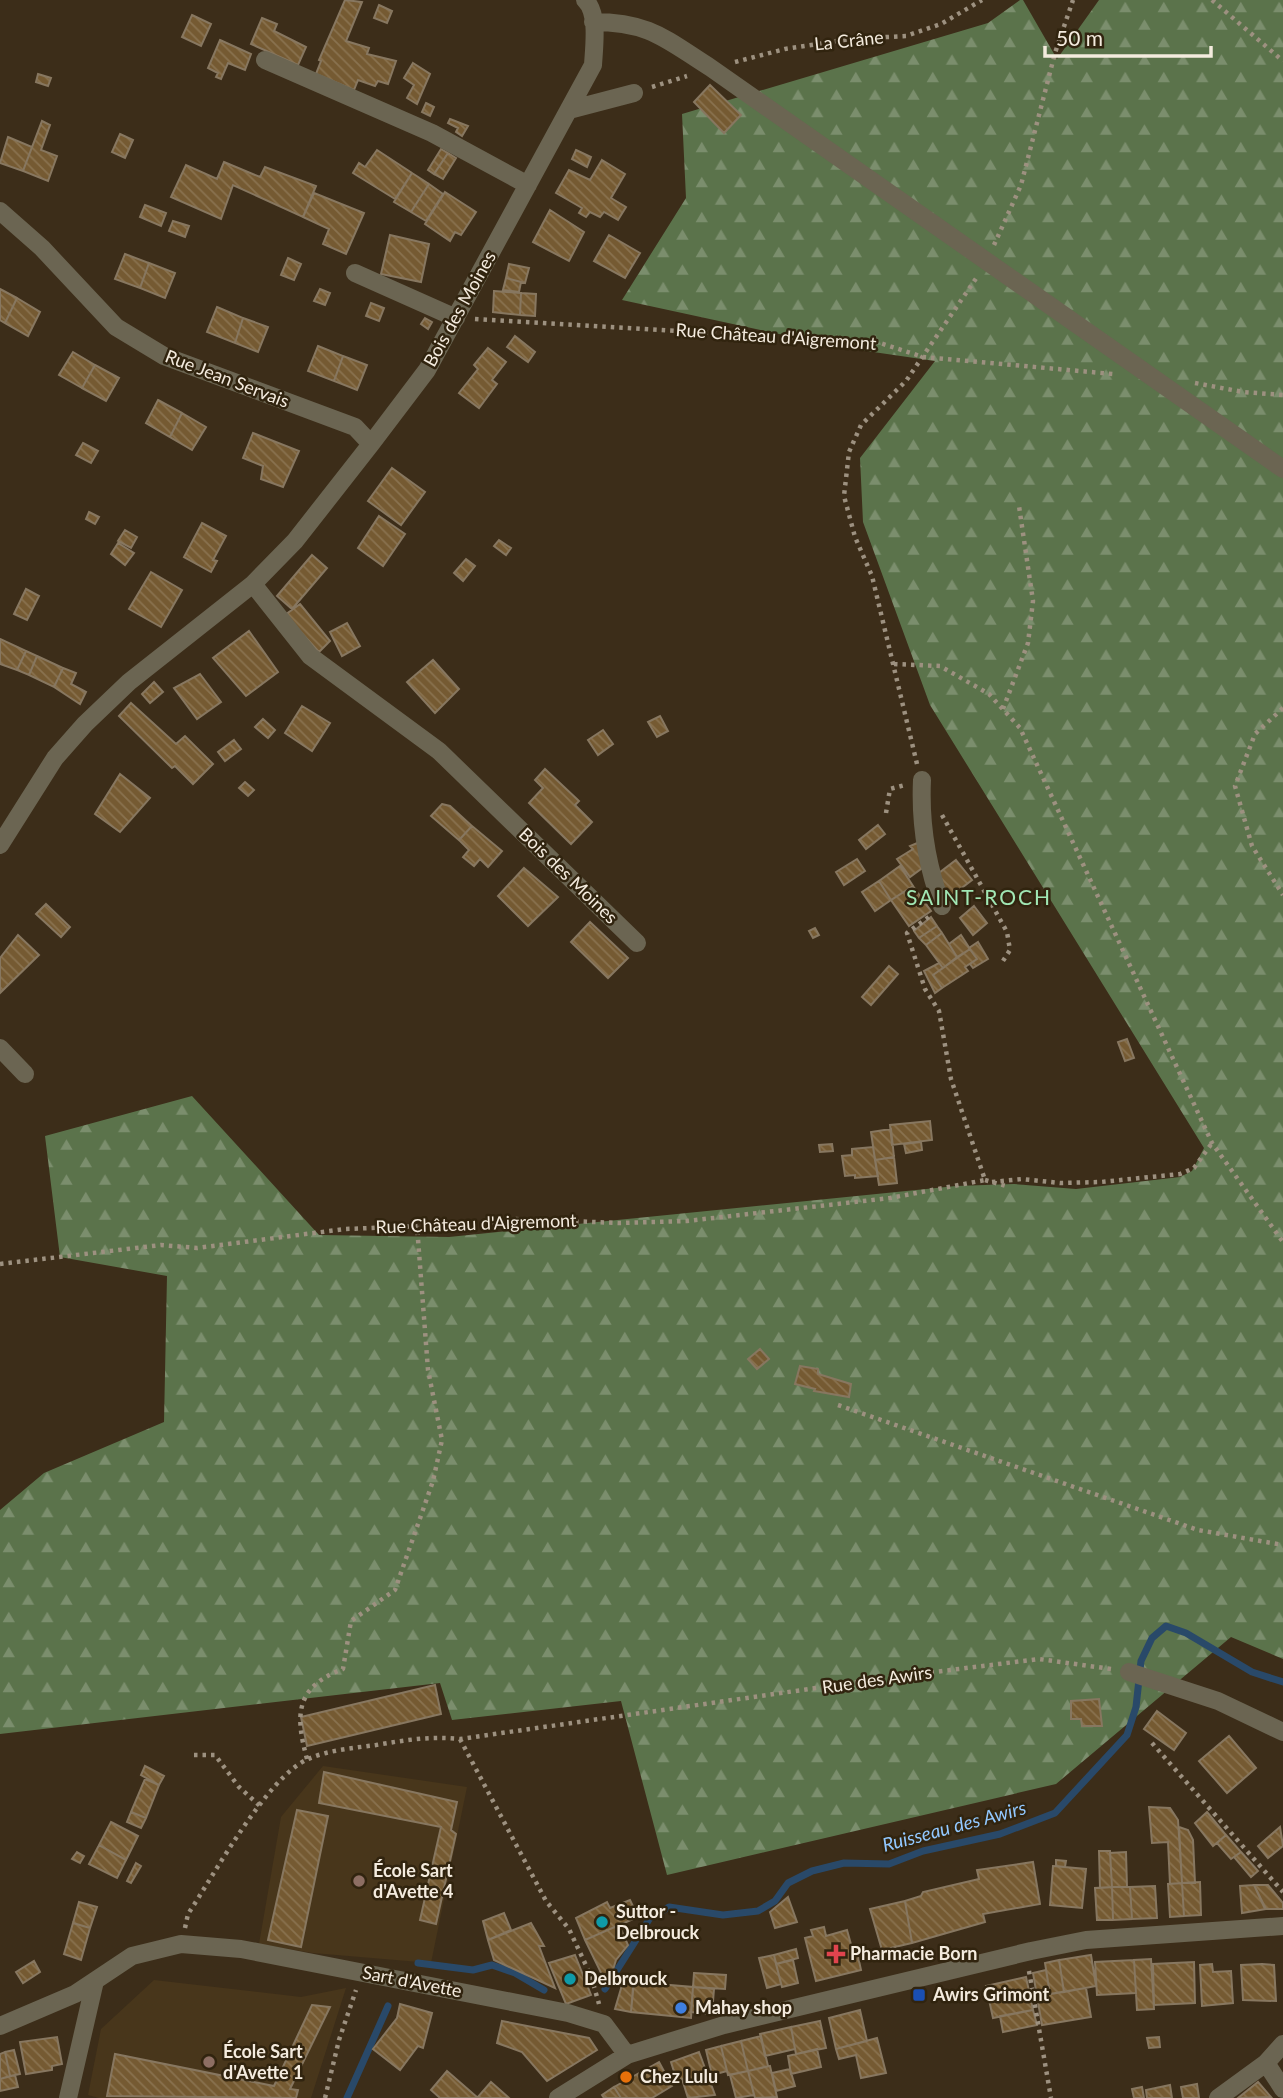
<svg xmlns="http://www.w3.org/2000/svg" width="1283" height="2098" viewBox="0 0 1283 2098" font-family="Lato,sans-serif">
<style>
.built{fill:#48361b}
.forest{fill:url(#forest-firs)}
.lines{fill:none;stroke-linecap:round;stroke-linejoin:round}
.stream{stroke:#294969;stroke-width:7}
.building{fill:url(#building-back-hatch);stroke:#877760;stroke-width:2}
.path{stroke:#9d9180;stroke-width:4.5;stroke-dasharray:3.5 5;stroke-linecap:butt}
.minor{stroke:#6b6552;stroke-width:18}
.education-dot{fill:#8d6e63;stroke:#31240f;stroke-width:2.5}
.culture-dot{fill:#0f9aa8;stroke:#31240f;stroke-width:2.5}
.health-dot{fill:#e0444e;stroke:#31240f;stroke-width:2.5}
.transit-dot{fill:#1a4fb4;stroke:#31240f;stroke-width:2.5}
.shop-dot{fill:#3f7fe0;stroke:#31240f;stroke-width:2.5}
.food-dot{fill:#e8710a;stroke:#31240f;stroke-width:2.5}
.labels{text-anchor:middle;stroke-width:5;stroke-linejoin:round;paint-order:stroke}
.street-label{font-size:18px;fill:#f4ebde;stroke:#31240f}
.poi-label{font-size:18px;font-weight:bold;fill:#f4ebde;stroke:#31240f;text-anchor:start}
.water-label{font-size:19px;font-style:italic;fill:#92c8ff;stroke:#31240f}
.quarter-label{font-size:21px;letter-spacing:2px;fill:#a1e7b4;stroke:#31240f}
</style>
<defs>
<pattern id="forest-firs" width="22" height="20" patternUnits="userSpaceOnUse" patternTransform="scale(1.75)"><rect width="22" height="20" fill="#5b734b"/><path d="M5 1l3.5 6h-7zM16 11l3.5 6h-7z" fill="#7b8e6d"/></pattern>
<pattern id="building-back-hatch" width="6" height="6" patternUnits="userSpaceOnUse" patternTransform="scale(1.75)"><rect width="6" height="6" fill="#755a32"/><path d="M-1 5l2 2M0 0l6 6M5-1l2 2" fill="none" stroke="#89724f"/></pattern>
</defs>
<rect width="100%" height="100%" fill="#3c2d19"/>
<!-- built -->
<path class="built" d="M323,1766L467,1787L431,1963L313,1953L259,1944L281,1817Z
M154,1980L301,1997L346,1988L311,2098H99L88,2095L101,2029Z"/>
<!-- forest -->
<path class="forest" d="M1020,0H1023L1057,59L1099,0H1283V1659L1231,1637L1056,1784L667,1875L621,1701L452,1720L440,1683L0,1734V1510L44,1473L164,1422L167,1276L60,1257L45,1136L192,1096L319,1235L449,1237L956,1186L1014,1184L1076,1189L1180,1177L1192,1171L1204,1148L930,705L863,522L860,458L935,361L839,347L622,300L686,198L682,114L988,23Z"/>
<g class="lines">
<!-- stream -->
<path class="stream" d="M418,1963L473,1970L492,1965L515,1973L544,1990
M605,1989L650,1918L669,1907L723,1915L758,1911L775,1901L788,1883L812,1871L844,1863L889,1864L923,1851L1000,1834L1055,1813L1127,1735L1136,1707L1141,1661L1152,1638L1166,1626L1186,1633L1252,1672L1283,1682
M347,2098L388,2006"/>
</g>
<!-- building -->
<path class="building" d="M345,0L362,2L346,41L369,48L367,54L396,61L388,84L378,81L375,86L358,80L354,90L316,74L321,61L319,60Z
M379,5L392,11L387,23L374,18Z
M192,15L211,24L201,46L182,37Z
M262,18L277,24L274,31L306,47L298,65L251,44Z
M220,40L251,54L245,70L228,63L221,79L216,77L218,73L208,68Z
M413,63L430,74L417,104L407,98L414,85L404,78Z
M38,74L51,78L48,86L36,82Z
M710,85L741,115L724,133L694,102Z
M426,103L434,107L430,116L422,112Z
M450,119L468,126L462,136L456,132L458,128L448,123Z
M42,121L50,125L41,150L57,156L48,181L23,171Z
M120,134L133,140L125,158L112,152Z
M8,137L32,147L23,171L0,163Z
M441,149L448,153L434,174L428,170Z
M377,150L412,173L395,199L353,173L359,163L365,167Z
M576,150L591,157L587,167L572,159Z
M448,153L456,158L443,179L434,174Z
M602,160L625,174L611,198L626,207L618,220L604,212L600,217L590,212L586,217L579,213L582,208L556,193L569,170L590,180Z
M224,162L260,177L265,167L316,186L303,217L233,185L221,219L171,197L186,165L217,179Z
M412,173L429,184L411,212L394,202Z
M429,184L443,194L426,221L411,212Z
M445,192L476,212L461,235L455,232L450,241L425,224Z
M314,193L364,213L346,254L323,244L329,229L303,217Z
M145,205L166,213L161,226L140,217Z
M550,210L584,232L569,261L533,242Z
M173,221L189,226L185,237L169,231Z
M390,235L429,244L421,282L381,274Z
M609,235L640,253L625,278L594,261Z
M125,254L149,263L140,288L115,279Z
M288,258L301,264L294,280L281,275Z
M149,263L175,273L165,298L140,288Z
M509,264L529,268L525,283L506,278Z
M506,278L521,282L519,292L503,290Z
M0,289L17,298L5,323L0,320Z
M320,289L330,293L325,305L314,301Z
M494,291L521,293L520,315L493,312Z
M521,293L536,294L535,316L520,315Z
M17,298L40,312L28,336L5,323Z
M371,303L384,308L379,321L366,316Z
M217,307L243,318L235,343L207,332Z
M243,318L268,327L258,352L235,343Z
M425,318L432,322L428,329L421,324Z
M515,336L535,352L528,362L507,347Z
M318,346L343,356L334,381L308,371Z
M488,348L506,362L492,380L497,384L479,408L459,393L478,369L474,365Z
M73,352L95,365L82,388L59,375Z
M343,356L367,365L357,390L334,381Z
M95,365L119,378L106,401L82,388Z
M158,400L182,413L170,437L146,423Z
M182,413L206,427L192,450L170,437Z
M253,433L299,451L283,487L261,479L263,466L243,458Z
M83,443L98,451L91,463L76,455Z
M392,468L425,492L401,525L368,501Z
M89,512L99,517L95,524L86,519Z
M379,516L405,534L383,566L358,548Z
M202,523L226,536L213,560L217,561L211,572L184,557Z
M125,530L137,537L131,548L118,541Z
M499,540L511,548L506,555L494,546Z
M118,543L134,553L125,565L111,554Z
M312,555L327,568L292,609L277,596Z
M466,559L475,566L463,581L454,573Z
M151,572L182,590L161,627L129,609Z
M26,589L39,596L27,620L14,614Z
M300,604L330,641L319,652L285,615Z
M347,623L360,646L342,656L330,632Z
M249,631L278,672L246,696L213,658Z
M0,639L26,651L17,670L0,664Z
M26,651L37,656L29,675L17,670Z
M37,656L63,668L54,687L29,675Z
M433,660L459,689L435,713L407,682Z
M63,668L76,673L71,684L86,692L80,704L54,687Z
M200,674L221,702L197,719L174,688Z
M154,682L163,692L150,703L142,694Z
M131,703L176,744L185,736L213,764L193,784L175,766L172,768L119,716Z
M302,706L330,723L312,751L285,733Z
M660,716L668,731L657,737L648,722Z
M263,719L275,730L268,738L255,727Z
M603,730L613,744L598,755L588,740Z
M234,740L241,749L225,761L218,752Z
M545,769L579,801L575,805L592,822L571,844L529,803L543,788L535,780Z
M120,774L150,798L120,832L95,814Z
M245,782L254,790L248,796L239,788Z
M442,804L450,806L472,826L459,840L431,816Z
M878,825L885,834L866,849L859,840Z
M472,826L502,851L488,867L480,859L474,866L463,857L469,850L459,840Z
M922,841L925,866L910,877L897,859L913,849L910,846Z
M857,859L865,871L844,885L836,872Z
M956,860L972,880L951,896L935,876Z
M900,866L913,886L891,900L879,881Z
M524,868L558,897L528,926L498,896Z
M879,881L891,900L875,911L862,892Z
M913,886L931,911L909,926L891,900Z
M46,904L70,927L61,937L36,914Z
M974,906L987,923L973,935L960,918Z
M931,917L937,926L919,938L914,931Z
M590,922L628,958L608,978L571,942Z
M937,926L942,933L926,945L919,938Z
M815,928L819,935L813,938L809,931Z
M942,933L957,957L943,968L926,945Z
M18,935L39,955L0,993V958Z
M961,935L970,949L957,957L949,944Z
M978,942L988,959L973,968L970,964L977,959L969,948Z
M970,949L977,959L965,967L968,971L942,988L933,975Z
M939,963L943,968L933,975L942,988L935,993L924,971Z
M889,966L898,974L871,1005L862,997Z
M1127,1039L1134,1058L1125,1061L1118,1042Z
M930,1121L932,1140L892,1145L890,1125Z
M891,1129L894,1157L875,1160L871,1132Z
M921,1142L922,1150L906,1153L904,1144Z
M832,1144L833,1151L820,1152L819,1145Z
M873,1147L878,1176L855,1178V1175L845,1176L842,1156L852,1155V1149Z
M894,1157L897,1183L879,1185L875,1160Z
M760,1349L769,1359L757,1369L748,1359Z
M800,1366L818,1369V1374L851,1384L849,1397L814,1391L815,1389L795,1384Z
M435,1685L441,1714L307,1746L301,1717Z
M1099,1699L1102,1726H1082L1081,1719H1071V1701Z
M1157,1711L1186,1733L1174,1750L1144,1729Z
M1229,1736L1256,1768L1227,1793L1199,1761Z
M145,1766L164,1776L159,1785L141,1775Z
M324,1772L457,1802L451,1830L456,1834L436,1924L420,1920L441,1827L319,1803Z
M145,1779L159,1785L146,1818L131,1812Z
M1149,1807L1170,1808L1178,1820L1182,1883L1170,1884L1168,1842L1152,1843Z
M297,1810L328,1816L301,1947L268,1940Z
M131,1812L146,1818L141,1828L127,1822Z
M1207,1812L1226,1835L1213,1846L1195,1823Z
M111,1822L138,1836L126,1860L99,1845Z
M1179,1827L1188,1830L1193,1840L1195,1883H1182Z
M1280,1827L1283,1846L1268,1858L1258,1846Z
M1226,1835L1241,1852L1231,1859L1217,1843Z
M99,1845L126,1860L117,1878L89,1864Z
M1099,1851H1110L1112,1887L1100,1888Z
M77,1852L84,1856L80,1863L72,1859Z
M1126,1852L1127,1887H1112L1110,1853Z
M1241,1852L1258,1871L1251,1877L1234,1857Z
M1056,1860L1066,1861L1065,1867L1056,1866Z
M1033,1862L1040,1904L983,1914L985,1922L912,1943L905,1901L921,1896L923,1892L979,1879L977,1870Z
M136,1863L141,1866L131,1883L127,1881Z
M1053,1866L1086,1869L1082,1908L1050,1905Z
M1200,1882L1201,1915L1184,1916L1182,1883Z
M1182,1883L1184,1916L1170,1917L1168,1884Z
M1254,1885H1268L1283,1903V1909H1265Z
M1254,1885L1266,1909L1242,1913L1240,1886Z
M1155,1886L1157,1918L1132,1919L1130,1887Z
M1112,1887L1113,1920H1097L1095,1888Z
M1112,1887H1130L1132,1919L1113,1920Z
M788,1897L797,1922L775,1928L770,1912Z
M630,1900L638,1917L585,1940L576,1918L607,1902L610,1908Z
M905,1901L912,1943L882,1950L870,1909Z
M79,1902L97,1907L90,1928L73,1923Z
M504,1913L511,1930L488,1940L483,1921Z
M73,1923L90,1928L81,1960L64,1954Z
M531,1923L544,1946H539L555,1988L494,1960L488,1940Z
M619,1925L628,1945L616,1960L611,1976L605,1981L585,1940Z
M824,1927L826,1936L847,1930L852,1948L856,1947L861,1970L816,1981L805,1938L813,1936L811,1930Z
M796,1949L798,1958L776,1964L774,1955Z
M575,1955L591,1995L566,2004L549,1963Z
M774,1955L781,1984L767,1988L759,1958Z
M1091,1955L1096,1986L1064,1992L1059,1960Z
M1151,1959L1154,2009L1137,2010L1134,1960Z
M793,1960L798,1983L782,1987L776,1964Z
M1059,1960L1064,1992L1050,1994L1045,1963Z
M1134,1960L1136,1993L1097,1995L1095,1962Z
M34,1961L40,1972L23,1983L16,1972Z
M1194,1962L1195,2003L1154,2005L1153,1964Z
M1212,1964L1213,1972L1231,1971L1233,2003L1202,2006L1200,1965Z
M1262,1964L1274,1965L1276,2001L1243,2000L1241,1965Z
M1046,1970L1050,1994L1037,1996L1033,1973Z
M694,1973L726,1975L725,1989L693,1987Z
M625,1975H634L631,2012L615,2009Z
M1026,1977L1033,2010L993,2018L986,1986Z
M634,1982L693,1987L691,2018L631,2012Z
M693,1987L714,1989L712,2014L691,2012Z
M1086,1988L1091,2017L1042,2025L1037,1996Z
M400,2004L432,2013L423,2048L418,2046L400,2070L373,2049L397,2018Z
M312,2005L330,2007L290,2089L298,2090L296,2098L107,2096L115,2054L274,2086Z
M860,2010L867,2041L836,2049L829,2018Z
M1033,2010L1037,2025L1003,2032L1000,2016Z
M502,2021L589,2038L597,2050L547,2081L522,2052L497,2043Z
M820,2021L826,2048L796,2054L791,2027Z
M791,2027L795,2049L765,2056L760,2034Z
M761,2036L768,2066L748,2071L741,2041Z
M57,2037L62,2064L52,2066V2070L26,2074L20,2042Z
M1159,2037L1160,2047L1149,2048L1147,2038Z
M877,2038L886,2073L861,2078L856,2055L839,2059L836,2049Z
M741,2041L748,2071L728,2075L721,2046Z
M721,2046L727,2071L712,2075L706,2050Z
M817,2049L821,2067L791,2074L788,2056Z
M14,2050L20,2074L10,2076L5,2052Z
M5,2052L10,2076L0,2079V2054Z
M699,2052L715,2095L688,2098L682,2079L677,2081L671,2062Z
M659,2062L672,2086L652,2098H621L614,2087Z
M770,2066L777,2097L755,2098L748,2071Z
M790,2069L795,2086L776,2091L772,2073Z
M447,2071L478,2098H440L431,2090Z
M748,2071L754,2095L736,2098L730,2075Z
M15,2075L18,2087L0,2091V2079Z
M491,2082L509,2098H477Z
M1258,2082L1271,2097L1238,2098Z
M1197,2084L1199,2098H1183L1181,2087Z
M1170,2085L1172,2098H1147L1146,2090Z
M614,2087L621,2098H604L602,2095Z
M1142,2087L1144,2098H1134L1132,2089Z"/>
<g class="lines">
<!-- path -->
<path class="path" d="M1212,0L1283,61
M735,62L785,49L850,39L906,36L941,24L982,0
M652,87L687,76
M994,245L1021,185L1055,53L1073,0
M475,319L880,343L923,357L1113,374
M1195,383L1243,392L1283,395
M894,664L940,666L989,694L1020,728L1212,1143L1283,1242
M1283,708L1255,734L1235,786L1252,846L1283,895
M1003,709L1028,643L1033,601L1019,506
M917,764L872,576L855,537L844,496L849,452L861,425L906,381L977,277
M886,813L890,789L905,785
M942,815L1007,932L1010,950L1001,964
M985,1180L1006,1186
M992,1182L1022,1179L1060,1183L1101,1182L1180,1174L1194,1168L1212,1143
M0,1264L161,1245L197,1248L345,1229L477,1224L515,1219L620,1223L687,1221L890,1198L985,1180L951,1079L939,1011L925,989L907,933L930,916
M838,1405L1198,1530L1283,1545
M460,1739L546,1901L569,1929L591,1976L599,2004
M1152,1743L1283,1892
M194,1755H215L239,1787L260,1806
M307,1759C295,1715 295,1687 343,1669L351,1621L395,1590L433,1481L442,1440L428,1370L417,1226
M185,1928L188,1914C214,1875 267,1777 308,1759C328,1750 354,1748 376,1745C405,1740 431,1736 460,1739L886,1678L1039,1659L1111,1669
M1029,1971L1051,2098
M325,2098L339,2040L356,1990"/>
<!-- minor -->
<path class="minor" d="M593,22C650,22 665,39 711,68L1283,469
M265,60L432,133L528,185
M569,110L634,93
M0,211L42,248L116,327L164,356L355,427L371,444
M355,273L456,318
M253,584L310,656L439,751L637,943
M922,780C920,823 927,866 942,906
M0,845L55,758L85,724L129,682L253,584L295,541L371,444L427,370L593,65C594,47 599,13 585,0
M0,1048L25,1074
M1129,1672L1218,1701L1283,1732
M0,2026L75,1994L132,1956L181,1944L241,1949L568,2013L604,2024L627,2055
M1266,2063L1283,2089
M68,2098L95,1981
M558,2098L627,2055L724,2025L1031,1951L1086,1940L1283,1926
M1218,2098L1266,2063L1283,2044"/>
</g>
<!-- markers -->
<g class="education-dot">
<circle cx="359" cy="1881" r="7"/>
<circle cx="209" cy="2062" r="7"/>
</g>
<g class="culture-dot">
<circle cx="602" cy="1922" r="7"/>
<circle cx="570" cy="1979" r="7"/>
</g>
<path class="health-dot" d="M832.5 1943.5h7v7h7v7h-7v7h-7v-7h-7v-7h7z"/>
<rect class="transit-dot" x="912" y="1988" width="14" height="14" rx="3.5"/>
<circle class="shop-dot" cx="681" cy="2008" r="7"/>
<circle class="food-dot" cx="626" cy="2077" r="7"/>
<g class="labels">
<!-- street labels -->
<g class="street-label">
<text transform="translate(849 41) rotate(-6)" y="6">La Crâne</text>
<text transform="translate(460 309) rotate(-61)" y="6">Bois des Moines</text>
<text transform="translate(776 337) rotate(4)" y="6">Rue Château d'Aigremont</text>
<text transform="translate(227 379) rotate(21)" y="6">Rue Jean Servais</text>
<text transform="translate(568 876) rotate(44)" y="6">Bois des Moines</text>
<text transform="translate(476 1224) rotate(-2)" y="6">Rue Château d'Aigremont</text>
<text transform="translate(877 1680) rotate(-8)" y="6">Rue des Awirs</text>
<text transform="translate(412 1982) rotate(11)" y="6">Sart d'Avette</text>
</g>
<!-- poi labels -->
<g class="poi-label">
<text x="373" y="1877">École Sart<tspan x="373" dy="21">d'Avette 4</tspan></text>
<text x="616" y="1918">Suttor -<tspan x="616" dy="21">Delbrouck</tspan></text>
<text x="850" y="1960">Pharmacie Born</text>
<text x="584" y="1985">Delbrouck</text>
<text x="933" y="2001">Awirs Grimont</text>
<text x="695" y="2014">Mahay shop</text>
<text x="223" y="2058">École Sart<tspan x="223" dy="21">d'Avette 1</tspan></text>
<text x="640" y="2083">Chez Lulu</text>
</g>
<!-- water labels -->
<g class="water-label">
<text transform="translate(954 1826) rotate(-15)" y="7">Ruisseau des Awirs</text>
</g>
<!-- quarter labels -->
<g class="quarter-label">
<text x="979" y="905">SAINT-ROCH</text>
</g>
</g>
<!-- scale -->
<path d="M1045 46v10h166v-10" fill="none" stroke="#f4ebde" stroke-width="3.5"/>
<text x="1056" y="46" font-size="21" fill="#f4ebde" stroke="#31240f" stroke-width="5" paint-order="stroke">50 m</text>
</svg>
